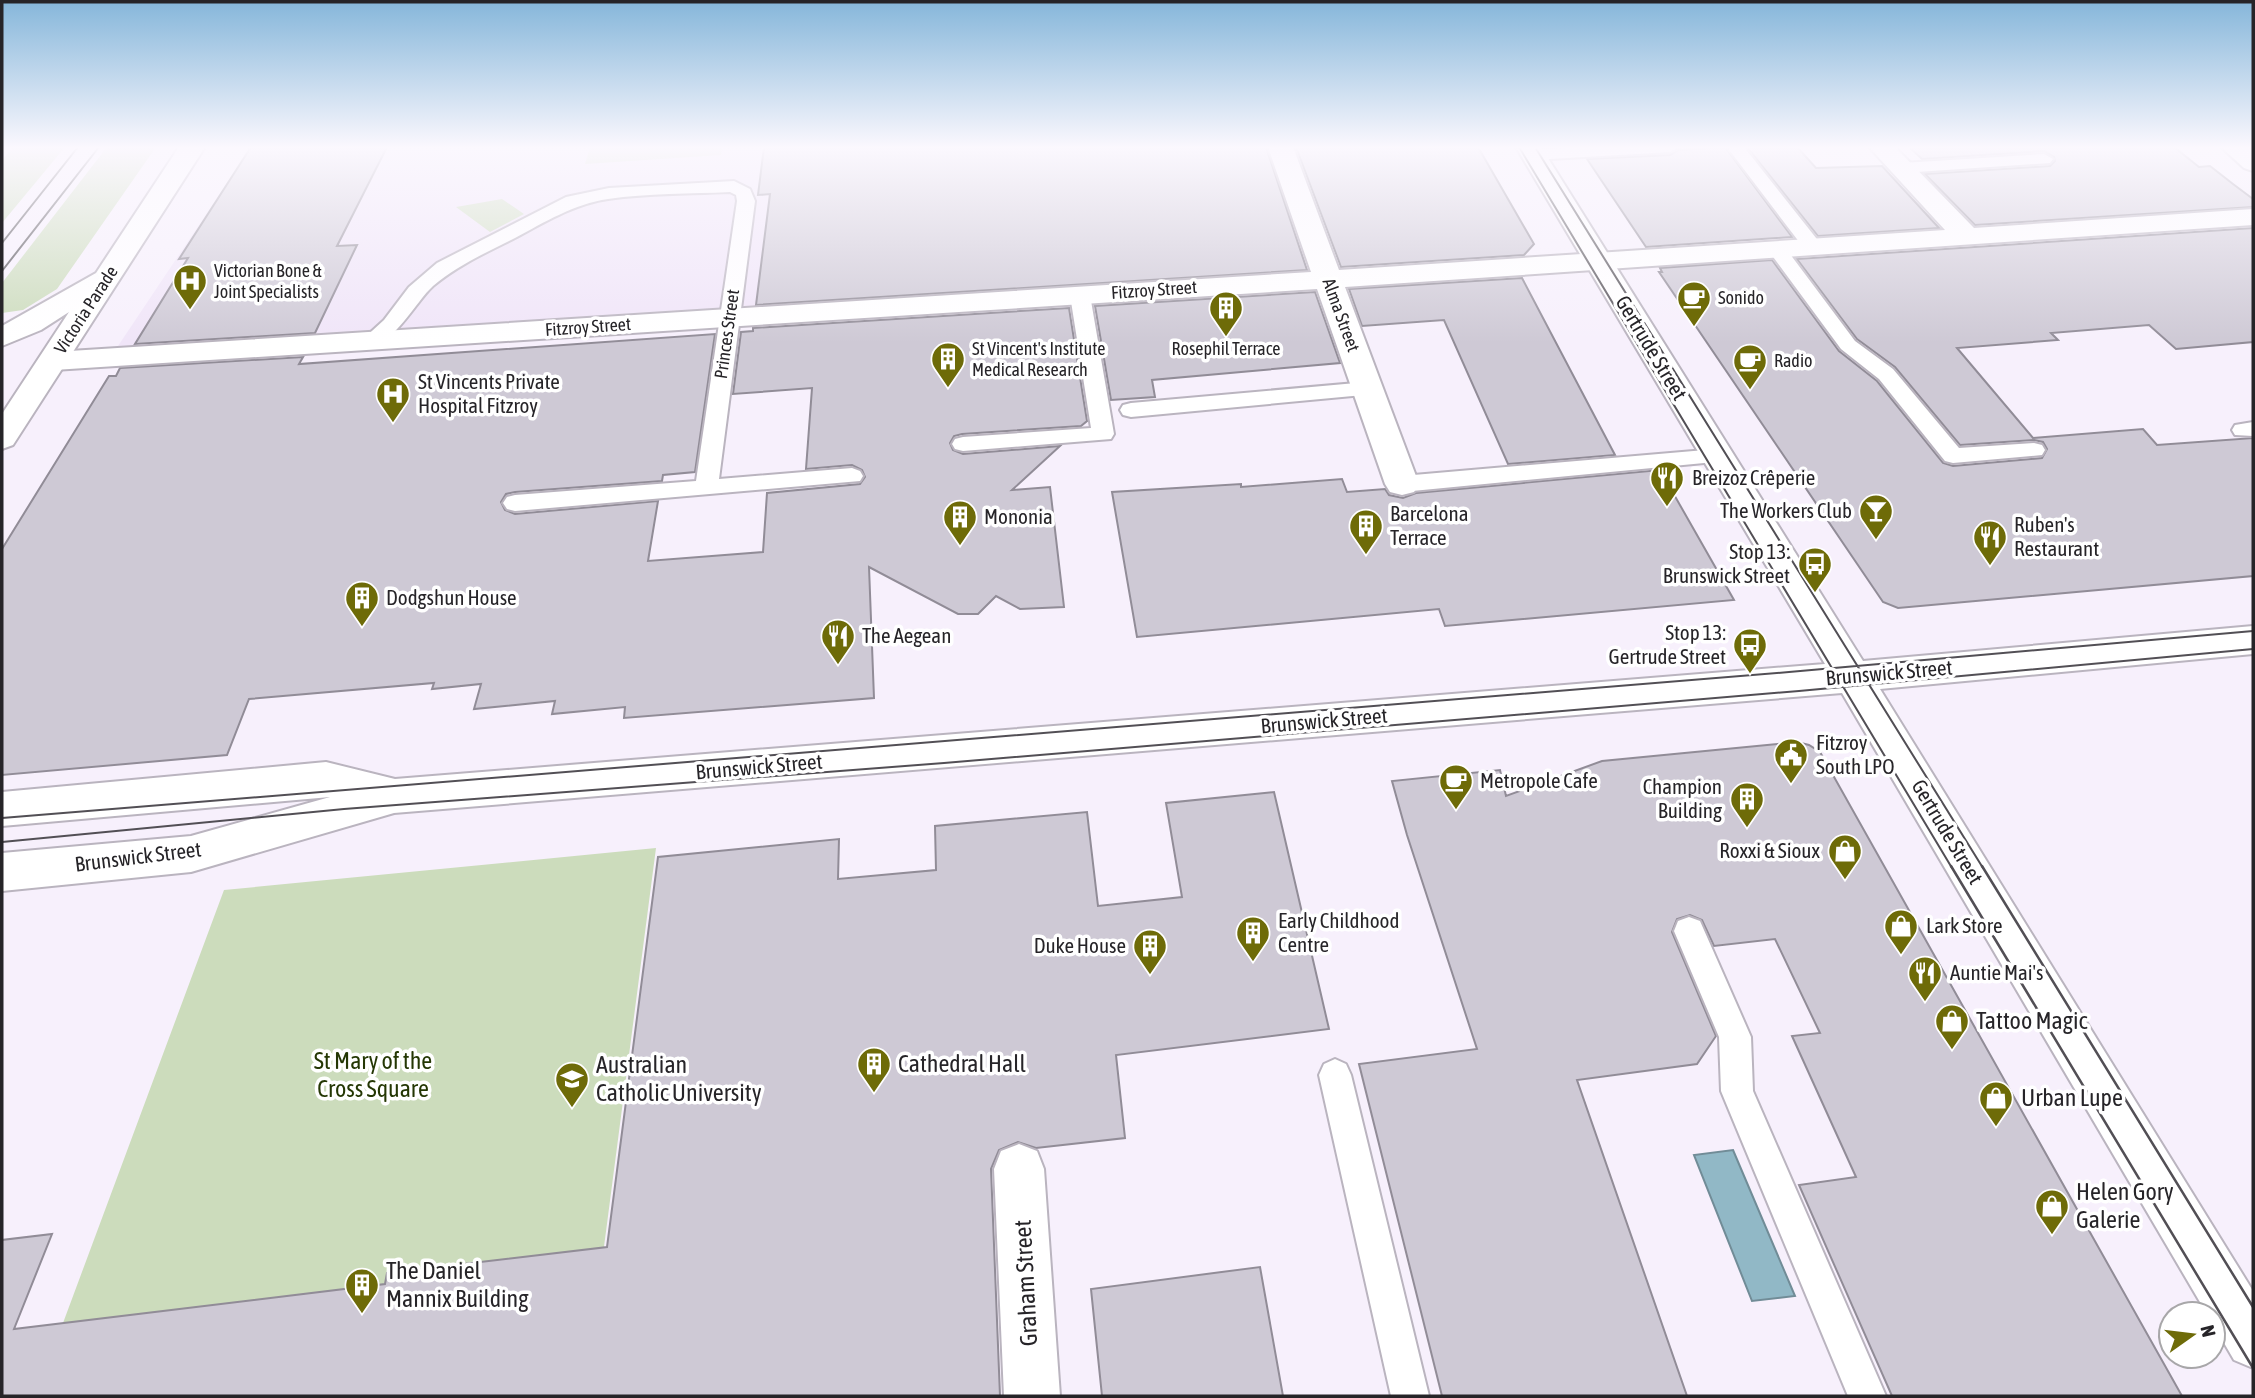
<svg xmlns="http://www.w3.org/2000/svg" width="2255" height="1398" viewBox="0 0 2255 1398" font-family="'Asap Condensed',sans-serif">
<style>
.built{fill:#f0e5f8}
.green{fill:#ccdcbc}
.water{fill:#91b8c6;stroke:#718c97;stroke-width:2}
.building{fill:#cec9d5;stroke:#918c97;stroke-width:2}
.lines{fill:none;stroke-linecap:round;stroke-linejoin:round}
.service-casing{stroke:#bab4bf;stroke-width:4}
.minor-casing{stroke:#bab4bf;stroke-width:4}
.tertiary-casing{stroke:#bab4bf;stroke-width:4}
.primary-casing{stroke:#bab4bf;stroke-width:4}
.service{fill:#fff;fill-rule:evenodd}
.minor{fill:#fff;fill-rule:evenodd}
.tertiary{fill:#fff;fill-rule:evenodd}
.primary{fill:#fff;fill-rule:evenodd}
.tram-far1{stroke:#524f55;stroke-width:2}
.tram{stroke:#524f55;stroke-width:2.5}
.labels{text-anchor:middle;stroke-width:7;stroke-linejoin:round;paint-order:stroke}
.far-poi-label{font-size:18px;fill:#262428;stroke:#fff;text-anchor:start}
.far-street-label{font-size:18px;fill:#262428;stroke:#fff}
.street-label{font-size:21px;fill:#262428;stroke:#fff}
.poi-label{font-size:21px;fill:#262428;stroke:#fff;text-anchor:start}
.near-poi-label{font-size:24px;fill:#262428;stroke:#fff;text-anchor:start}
.near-park-label{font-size:24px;fill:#243704;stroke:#fff}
.near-street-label{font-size:24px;fill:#262428;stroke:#fff}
</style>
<rect width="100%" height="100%" fill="#f7f0fc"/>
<!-- built -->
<path class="built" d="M251,147H1277L1320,275L114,352Z"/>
<!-- green -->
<path class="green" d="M14,147H65L2,223V160Z
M107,147H156L57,289L23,310L2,313V283Z
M590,147H722L721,155L585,164Z
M502,199L524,214L490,232L456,207Z
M656,848L602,1262L388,1273L381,1299L319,1292L63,1323L224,890Z"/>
<!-- water -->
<path class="water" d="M1733,1150L1795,1296L1752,1301L1694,1155Z"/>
<!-- building -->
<path class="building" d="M251,147H387L337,246L357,245L315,333L135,344L188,258L179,259Z
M764,147H1266L1307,270L756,305L770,194L758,195Z
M1296,147H1478L1534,244L1524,255L1341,267Z
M1725,147L1792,237L1646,247L1587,159L1670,155L1679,150Z
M1747,147H1797L1816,168L1882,166L1939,228L1818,236Z
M1909,147H2174L2199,167L2210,166L2233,184L2253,199V207L1975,225L1925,174L2050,166L2055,161L2054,157L2044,151L1922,159Z
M2253,228V342L2176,349L2149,325L2051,333L2058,340L1957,348L2033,438L2143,429L2157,445L2253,438V576L1898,608L1883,602L1659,272H1662L1660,268L1772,260L1839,351L1877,381L1943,463L1953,466L2042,458L2047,449L2043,442L2034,440L1960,445L1895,367L1857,339L1797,259Z
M1522,278L1615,455L1508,464L1444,320L1362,326L1349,289Z
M1315,292L1340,363L1152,380L1155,397L1111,400L1095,306Z
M1069,308L1087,421L1081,426L962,434L954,436L950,443L953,450L963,454L1060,446L1012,490L1050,487L1064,607L1020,609L996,596L978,614H958L869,567L874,698L624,718L625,707L552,714L555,701L474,709L481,684L432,689L434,683L249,699L227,755L2,775V549L109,376H116L120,368L303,357L299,364L715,334L695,472L663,475L662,481L515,492L506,494L501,502L505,510L515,514L658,501L648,561L763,552L767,493L860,484L865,477L862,470L852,465L806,469L812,388L733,394L741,332L753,331V328Z
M1660,470L1734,600L1445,626L1439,609L1137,637L1112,492L1241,484V487L1342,479L1347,492L1385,489L1389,495L1403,498L1416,493Z
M1797,742L1809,745L1820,752L2182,1396H1892L1799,1185L1856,1177L1792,1036L1820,1033L1775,939L1714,946L1702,920L1690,915L1677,919L1672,932L1716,1036L1697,1064L1577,1080L1687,1396H1442L1359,1064L1477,1049L1407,835L1392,781L1500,770L1506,796L1602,761Z
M1274,792L1329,1029L1116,1055L1125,1138L1036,1148L1018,1142L999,1150L991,1169L1000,1396H2V1240L52,1234L14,1329L385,1284L387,1273L607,1247L658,857L839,839L838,879L936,870L935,826L1087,812L1098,906L1182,897L1166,803Z
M1260,1267L1283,1396H1102L1091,1289Z"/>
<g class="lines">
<!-- service casing -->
<g class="service-casing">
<path id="service" d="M1585,147H1679L1670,152L1533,160L1524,155L1533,150Z
M1727,147H1744L1820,243L1822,247L1820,251H1806Z
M2044,154L2053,159L2050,163L1902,173L1893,168L1902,163Z
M734,181L750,189L755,201L719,479L852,468L860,471L863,476L860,481L515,511L507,509L503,503L507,497L515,495L696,481L737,201L736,195L730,192C690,194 648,193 608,199C574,204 545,222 515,238C487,252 458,265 433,286C415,302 390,352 364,345L361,341L384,320L409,287L437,263L566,197L609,188Z
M1777,244L1784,246L1855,341L1893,369L1959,448L2034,443L2042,445L2045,450L2042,455L1953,463L1945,461L1879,379L1841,349L1768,250Z
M1080,289L1090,295L1114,434L1111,439L963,451L955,449L952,444L955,439L963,437L1091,428L1070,295Z
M1367,382L1374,384L1378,389L1374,394L1131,417L1123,415L1120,410L1123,405L1131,403Z
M2253,422V436L2235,435L2232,430L2235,425Z
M1717,449L1725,451L1728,456L1725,461L1402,492L1394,489L1391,484L1394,479L1402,476Z
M1689,917L1700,921L1751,1037L1753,1091L1886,1396H1848L1721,1091L1719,1037L1674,931L1678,921Z
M1335,1059L1346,1064L1351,1075L1429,1396H1391L1319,1075L1324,1064Z"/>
</g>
<!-- minor casing -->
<g class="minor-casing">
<path id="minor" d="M1268,147H1293L1339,270L1945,230L1869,147H1895L1974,228L2253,209V225L1345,287L1419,484L1414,492L1402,495L1390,492L1385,484L1317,289L54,370L43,368L39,361L43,354L54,352L1311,272Z
M2221,147H2248L2253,151V171L2244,168Z
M1019,1144L1037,1151L1044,1169L1060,1396H1004L994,1169L1001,1151Z"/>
</g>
<!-- tertiary casing -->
<g class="tertiary-casing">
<path id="tertiary" d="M1516,147H1541L1863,661L2253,626V654L1880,689L2253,1291V1368L2234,1360L2213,1324V1314H2207L1842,693L394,813L191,872L2,891V853L191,836L330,797L2,826V792L326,762L395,779L1825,664Z"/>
</g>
<!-- primary casing -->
<g class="primary-casing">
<path id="primary" d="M179,147H205L13,445L2,449V414L69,312L41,330L2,346V326L96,273Z"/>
</g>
<!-- service -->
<use href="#service" class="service"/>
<!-- minor -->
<use href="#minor" class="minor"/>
<!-- tertiary -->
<use href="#tertiary" class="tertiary"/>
<!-- primary -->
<use href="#primary" class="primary"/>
<!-- tram-far1 -->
<path class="tram-far1" d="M1519,147L1952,868
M1535,147L1983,868
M2,243L78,147
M2,271L99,147
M2,818L1789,672L2253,631
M2,842L344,809L944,763L1799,691L2253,649"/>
<!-- tram -->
<path class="tram" d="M1951,866L2253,1368
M1982,866L2253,1307"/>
</g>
<!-- sky -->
<linearGradient id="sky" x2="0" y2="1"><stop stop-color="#85b6da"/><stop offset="0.43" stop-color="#fbf8fe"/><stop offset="1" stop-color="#fbf8fe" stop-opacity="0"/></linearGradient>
<rect width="2255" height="343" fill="url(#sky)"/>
<!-- icons -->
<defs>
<g id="hospital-pin" transform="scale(1.75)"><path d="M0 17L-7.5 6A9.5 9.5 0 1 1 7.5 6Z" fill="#6e6b08" stroke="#fff"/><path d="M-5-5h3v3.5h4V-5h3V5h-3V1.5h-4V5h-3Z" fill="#fff"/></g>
<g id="cafe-pin" transform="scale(1.75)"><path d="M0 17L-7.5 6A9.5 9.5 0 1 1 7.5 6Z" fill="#6e6b08" stroke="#fff"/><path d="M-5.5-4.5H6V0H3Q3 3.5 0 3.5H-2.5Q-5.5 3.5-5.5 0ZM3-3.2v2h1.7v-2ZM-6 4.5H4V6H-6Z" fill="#fff"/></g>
<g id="building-pin" transform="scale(1.75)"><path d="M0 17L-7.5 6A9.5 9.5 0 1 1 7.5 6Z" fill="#6e6b08" stroke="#fff"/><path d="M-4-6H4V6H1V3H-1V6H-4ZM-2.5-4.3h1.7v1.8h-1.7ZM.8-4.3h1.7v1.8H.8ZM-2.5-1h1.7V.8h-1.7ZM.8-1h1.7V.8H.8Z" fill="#fff"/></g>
<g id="restaurant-pin" transform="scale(1.75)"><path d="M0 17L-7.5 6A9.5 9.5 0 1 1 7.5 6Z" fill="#6e6b08" stroke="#fff"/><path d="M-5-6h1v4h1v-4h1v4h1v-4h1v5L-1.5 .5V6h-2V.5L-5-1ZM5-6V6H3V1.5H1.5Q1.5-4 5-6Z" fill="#fff"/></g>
<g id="bar-pin" transform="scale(1.75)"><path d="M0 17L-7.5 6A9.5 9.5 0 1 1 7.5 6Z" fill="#6e6b08" stroke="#fff"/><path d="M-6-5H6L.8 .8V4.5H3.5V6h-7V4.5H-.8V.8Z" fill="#fff"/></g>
<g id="bus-pin" transform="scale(1.75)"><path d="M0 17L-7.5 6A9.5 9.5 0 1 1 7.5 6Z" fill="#6e6b08" stroke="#fff"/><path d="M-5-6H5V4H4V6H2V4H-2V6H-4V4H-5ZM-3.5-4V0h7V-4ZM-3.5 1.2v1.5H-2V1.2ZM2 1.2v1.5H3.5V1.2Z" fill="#fff"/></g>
<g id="civic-pin" transform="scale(1.75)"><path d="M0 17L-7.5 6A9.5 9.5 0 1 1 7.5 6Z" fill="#6e6b08" stroke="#fff"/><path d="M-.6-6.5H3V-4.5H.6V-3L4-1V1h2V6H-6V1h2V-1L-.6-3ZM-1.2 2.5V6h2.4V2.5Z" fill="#fff"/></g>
<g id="shop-pin" transform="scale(1.75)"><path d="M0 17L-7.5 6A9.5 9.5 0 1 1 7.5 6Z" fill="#6e6b08" stroke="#fff"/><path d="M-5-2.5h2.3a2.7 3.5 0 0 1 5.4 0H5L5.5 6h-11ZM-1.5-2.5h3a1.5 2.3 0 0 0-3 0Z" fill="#fff"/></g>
<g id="university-pin" transform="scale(1.75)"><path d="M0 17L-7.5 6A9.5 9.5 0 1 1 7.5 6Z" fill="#6e6b08" stroke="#fff"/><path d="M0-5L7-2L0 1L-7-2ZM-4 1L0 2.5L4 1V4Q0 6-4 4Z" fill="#fff"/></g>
</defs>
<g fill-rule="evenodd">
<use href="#hospital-pin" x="190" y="281"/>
<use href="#cafe-pin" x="1694" y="298"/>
<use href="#building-pin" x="1226" y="308"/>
<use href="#building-pin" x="948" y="359"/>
<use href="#cafe-pin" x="1750" y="361"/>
<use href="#hospital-pin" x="393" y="394"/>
<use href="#restaurant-pin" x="1667" y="478"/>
<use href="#bar-pin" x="1876" y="511"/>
<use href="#building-pin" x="960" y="517"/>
<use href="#building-pin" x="1366" y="526"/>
<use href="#restaurant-pin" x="1990" y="537"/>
<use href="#bus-pin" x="1815" y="564"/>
<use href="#building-pin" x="362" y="598"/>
<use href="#restaurant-pin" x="838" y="636"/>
<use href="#bus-pin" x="1750" y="645"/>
<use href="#civic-pin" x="1791" y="755"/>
<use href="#cafe-pin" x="1456" y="781"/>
<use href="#building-pin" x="1747" y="799"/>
<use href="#shop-pin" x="1845" y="851"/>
<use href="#shop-pin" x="1901" y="926"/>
<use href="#building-pin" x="1253" y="933"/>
<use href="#building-pin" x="1150" y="946"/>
<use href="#restaurant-pin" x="1925" y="973"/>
<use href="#shop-pin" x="1952" y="1021"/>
<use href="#building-pin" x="874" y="1064"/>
<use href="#university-pin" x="572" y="1079"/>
<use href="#shop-pin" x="1996" y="1098"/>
<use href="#shop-pin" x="2052" y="1206"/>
<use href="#building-pin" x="362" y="1285"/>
</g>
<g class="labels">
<!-- far-poi labels -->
<g class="far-poi-label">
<text x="214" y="277">Victorian Bone &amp;<tspan x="214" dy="21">Joint Specialists</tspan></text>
<text x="1718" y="304">Sonido</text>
<text x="972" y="355">St Vincent's Institute<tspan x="972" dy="21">Medical Research</tspan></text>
<text x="1226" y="355" text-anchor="middle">Rosephil Terrace</text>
<text x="1774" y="367">Radio</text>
</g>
<!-- far-street labels -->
<g class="far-street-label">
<text transform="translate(1154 290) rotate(-4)" y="6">Fitzroy Street</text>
<text transform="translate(86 310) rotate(-57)" y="6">Victoria Parade</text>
<text transform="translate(1341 315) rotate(70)" y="6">Alma Street</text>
<text transform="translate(588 327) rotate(-4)" y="6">Fitzroy Street</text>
<text transform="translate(727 334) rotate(-82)" y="6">Princes Street</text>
</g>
<!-- street labels -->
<g class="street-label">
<text transform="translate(1651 348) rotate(59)" y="7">Gertrude Street</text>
<text transform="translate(1889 673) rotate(-5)" y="7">Brunswick Street</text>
<text transform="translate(1324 721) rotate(-5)" y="7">Brunswick Street</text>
<text transform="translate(759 767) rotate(-5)" y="7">Brunswick Street</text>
<text transform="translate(1947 832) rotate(59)" y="7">Gertrude Street</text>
<text transform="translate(138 857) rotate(-7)" y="7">Brunswick Street</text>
</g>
<!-- poi labels -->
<g class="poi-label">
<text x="418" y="389">St Vincents Private<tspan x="418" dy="24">Hospital Fitzroy</tspan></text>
<text x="1692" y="485">Breizoz Crêperie</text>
<text x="1852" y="518" text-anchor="end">The Workers Club</text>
<text x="1390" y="521">Barcelona<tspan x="1390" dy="24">Terrace</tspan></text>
<text x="984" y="524">Mononia</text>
<text x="2014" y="532">Ruben's<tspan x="2014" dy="24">Restaurant</tspan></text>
<text x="1790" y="559" text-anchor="end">Stop 13:<tspan x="1790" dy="24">Brunswick Street</tspan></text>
<text x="386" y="605">Dodgshun House</text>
<text x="1726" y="640" text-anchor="end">Stop 13:<tspan x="1726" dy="24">Gertrude Street</tspan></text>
<text x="862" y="643">The Aegean</text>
<text x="1816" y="750">Fitzroy<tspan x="1816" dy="24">South LPO</tspan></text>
<text x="1480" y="788">Metropole Cafe</text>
<text x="1722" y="794" text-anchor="end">Champion<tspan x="1722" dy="24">Building</tspan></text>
<text x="1820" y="858" text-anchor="end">Roxxi &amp; Sioux</text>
<text x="1278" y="928">Early Childhood<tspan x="1278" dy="24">Centre</tspan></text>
<text x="1926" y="933">Lark Store</text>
<text x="1126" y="953" text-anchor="end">Duke House</text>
<text x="1950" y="980">Auntie Mai's</text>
</g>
<!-- near-poi labels -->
<g class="near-poi-label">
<text x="1976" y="1029">Tattoo Magic</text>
<text x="898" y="1072">Cathedral Hall</text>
<text x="596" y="1073">Australian<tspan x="596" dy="28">Catholic University</tspan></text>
<text x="2021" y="1106">Urban Lupe</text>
<text x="2076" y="1200">Helen Gory<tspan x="2076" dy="28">Galerie</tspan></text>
<text x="386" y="1279">The Daniel<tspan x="386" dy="28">Mannix Building</tspan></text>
</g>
<!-- near-park labels -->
<g class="near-park-label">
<text x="373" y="1069">St Mary of the<tspan x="373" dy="28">Cross Square</tspan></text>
</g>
<!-- near-street labels -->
<g class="near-street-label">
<text transform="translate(1026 1283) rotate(-93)" y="8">Graham Street</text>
</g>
</g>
<!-- border -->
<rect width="2255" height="1398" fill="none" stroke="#262428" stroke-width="7"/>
<!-- north arrow -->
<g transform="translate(2192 1335) rotate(76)"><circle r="33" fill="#ffffff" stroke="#a8a7a9" stroke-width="2"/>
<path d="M0-5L12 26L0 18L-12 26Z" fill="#6e6b08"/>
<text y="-10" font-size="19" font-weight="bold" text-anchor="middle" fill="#262428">N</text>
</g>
</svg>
